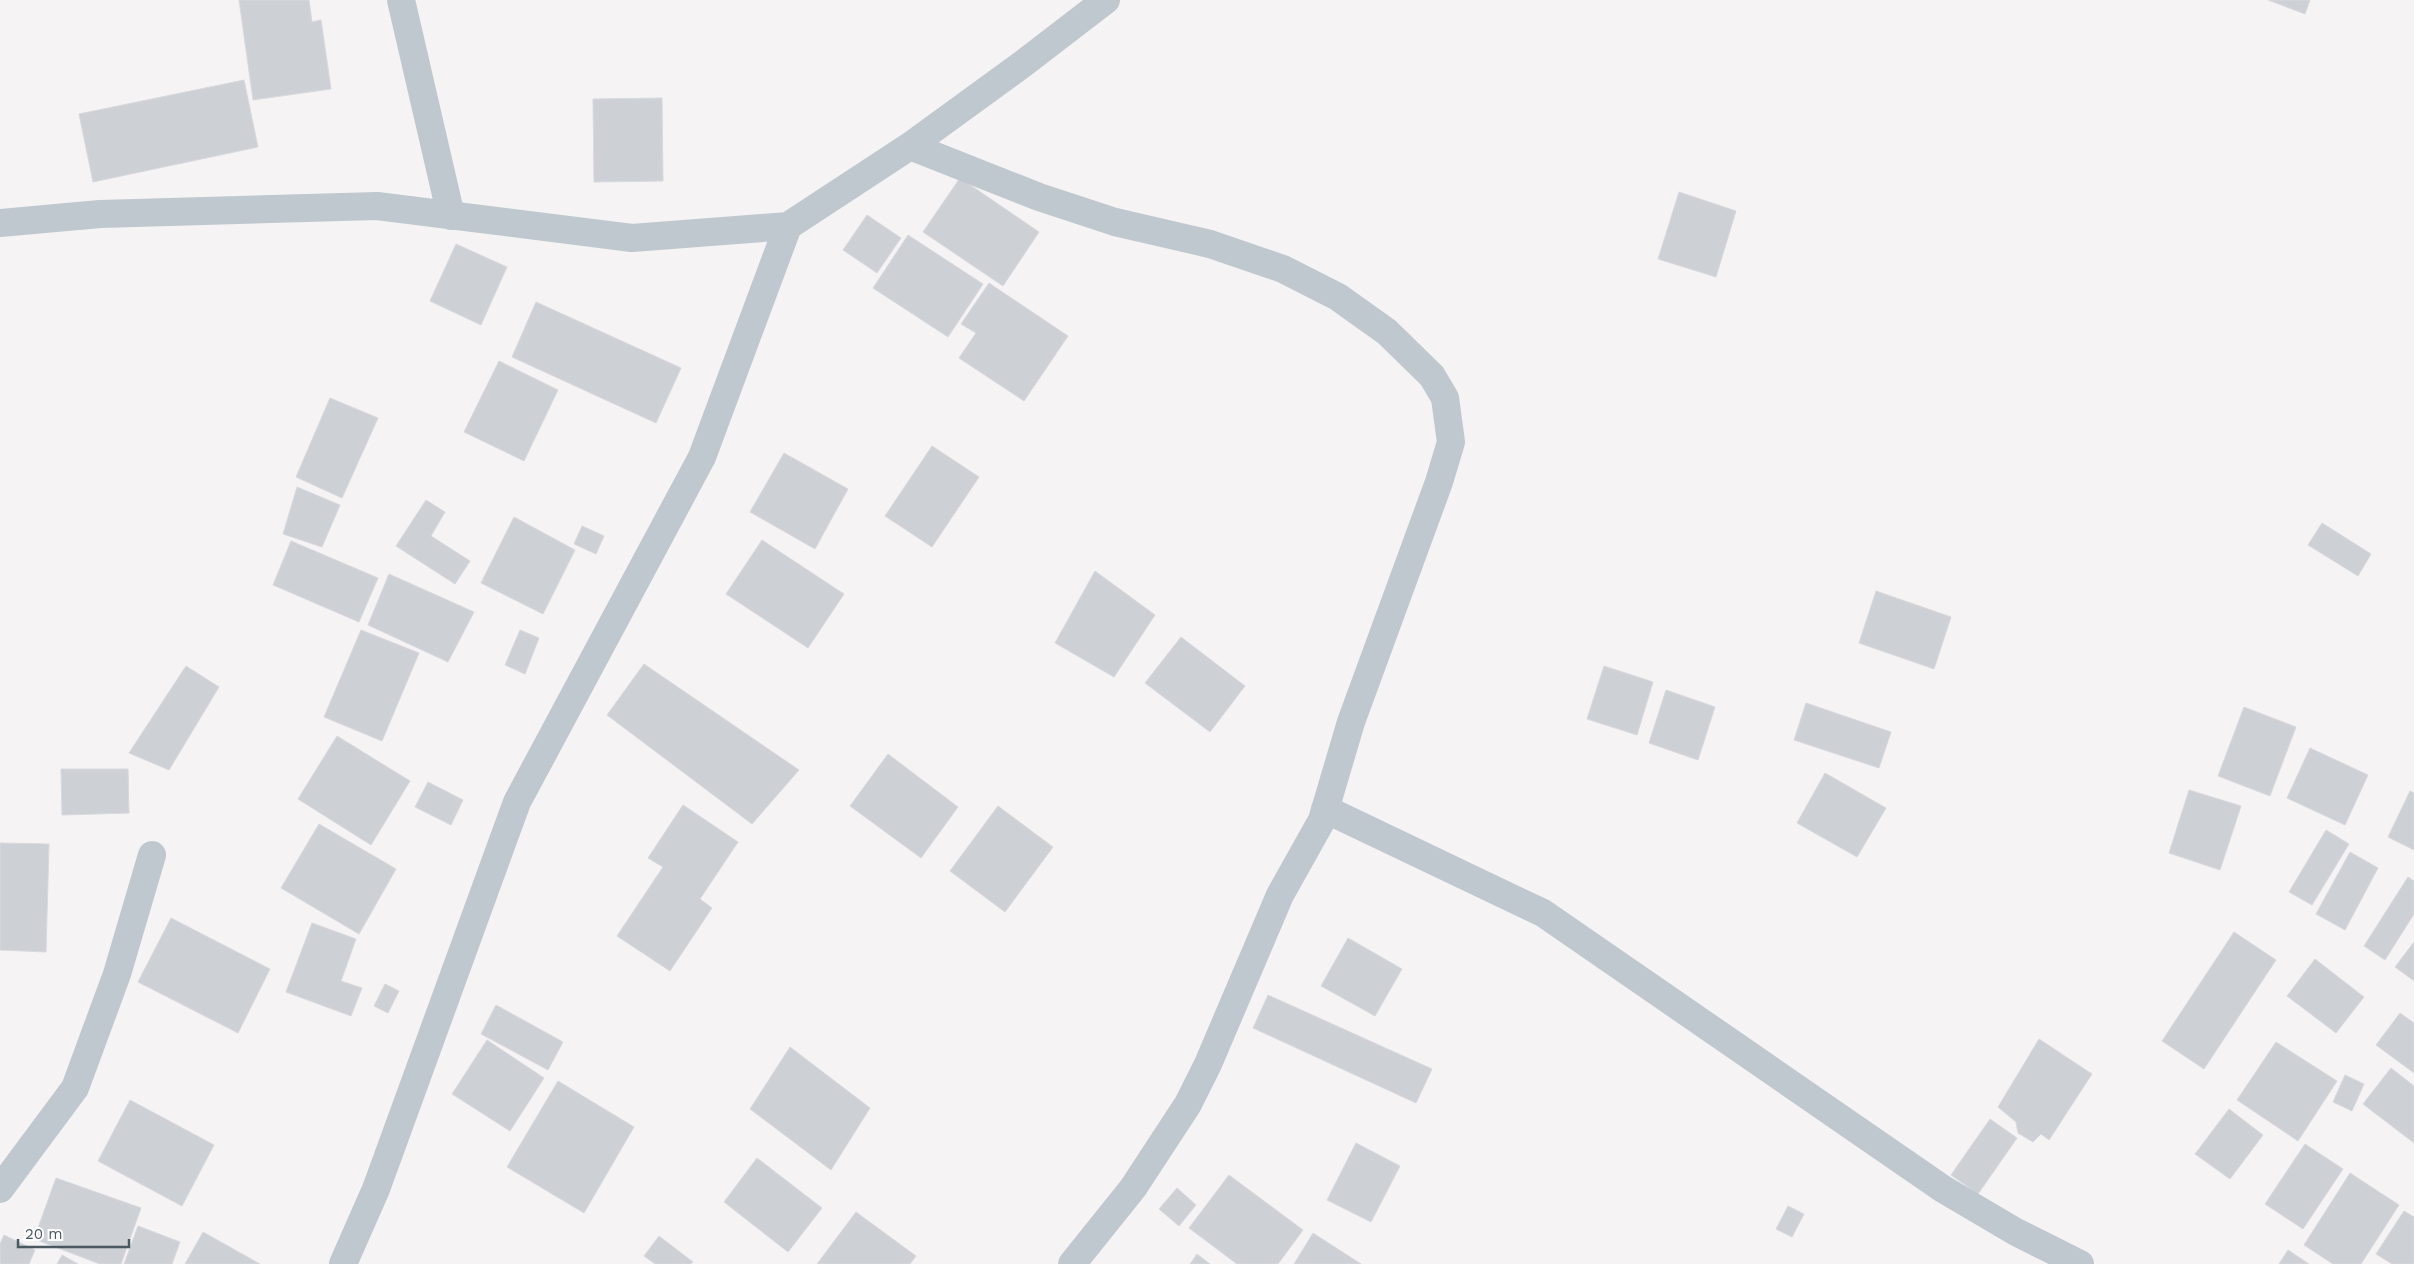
<svg xmlns="http://www.w3.org/2000/svg" width="2414" height="1264" viewBox="0 0 2414 1264" font-family="'Work Sans',sans-serif">
<style>
.building{fill:#cdd0d5;stroke:#d7d9de}
.lines{fill:none;stroke-linecap:round;stroke-linejoin:round}
.minor{stroke:#bec8ce;stroke-width:28}
</style>
<rect width="100%" height="100%" fill="#f5f3f3"/>
<!-- building -->
<path class="building" d="M239,0H309L312,22L321,20L331,89L253,100Z
M2268,0H2310L2305,14Z
M244,80L258,147L93,182L79,114Z
M662,98L663,181L594,182L593,99Z
M960,178L1039,232L1003,286L923,232Z
M1679,192L1736,211L1716,277L1658,259Z
M867,215L901,238L877,273L843,250Z
M908,235L983,284L948,337L873,288Z
M456,244L507,267L481,325L430,301Z
M989,283L1068,336L1024,401L959,358L976,333L961,324Z
M536,302L681,368L656,423L512,357Z
M499,361L558,390L524,461L464,432Z
M330,398L378,418L342,498L296,477Z
M932,446L979,477L932,547L885,516Z
M784,453L848,489L815,549L750,512Z
M297,487L340,505L322,547L283,534Z
M426,500L445,512L431,536L470,561L455,584L396,546Z
M514,517L575,550L543,614L481,583Z
M2322,523L2371,554L2358,576L2308,545Z
M582,526L604,536L596,554L574,544Z
M762,540L844,594L808,648L726,594Z
M291,541L378,578L359,622L273,585Z
M1095,571L1155,615L1114,677L1055,643Z
M389,574L474,612L448,662L368,625Z
M1876,591L1951,617L1934,669L1859,643Z
M361,630L419,653L382,741L324,717Z
M520,630L539,638L525,674L505,665Z
M1181,637L1245,686L1210,732L1145,683Z
M644,664L799,770L752,824L607,715Z
M186,666L219,687L169,770L129,753Z
M1604,666L1653,682L1637,735L1587,719Z
M1666,690L1715,707L1698,760L1649,743Z
M1806,703L1891,732L1879,768L1794,740Z
M2244,707L2296,727L2270,796L2218,776Z
M337,736L410,781L371,845L298,799Z
M2310,748L2368,775L2345,825L2287,798Z
M888,754L958,807L921,858L850,806Z
M61,769H128L129,813L62,815Z
M1825,773L1886,808L1857,857L1797,823Z
M428,782L463,800L451,825L415,807Z
M2189,790L2241,806L2220,870L2169,853Z
M2410,791L2414,793V850L2388,837Z
M683,805L738,842L700,899L712,908L670,971L617,936L663,867L648,858Z
M998,806L1053,847L1005,912L950,871Z
M319,824L396,869L359,934L281,888Z
M2326,830L2349,844L2312,905L2289,892Z
M0,843L49,844L46,952L0,950Z
M2350,852L2378,868L2345,930L2316,914Z
M2408,877L2414,881V914L2385,960L2364,946Z
M171,918L270,969L238,1033L138,982Z
M312,923L356,939L341,981L362,988L351,1016L286,992Z
M2234,932L2276,960L2204,1069L2162,1041Z
M1348,938L1402,969L1375,1016L1321,986Z
M2414,942V981L2395,967Z
M2315,959L2364,997L2336,1033L2287,996Z
M385,984L399,991L388,1013L374,1006Z
M1268,995L1432,1069L1416,1103L1253,1028Z
M496,1005L563,1042L548,1070L481,1034Z
M2400,1013L2414,1023V1073L2376,1045Z
M2039,1039L2092,1074L2049,1140L2041,1134L2033,1142L2018,1133L2016,1122L1998,1107Z
M487,1040L544,1078L510,1131L452,1094Z
M2276,1042L2337,1081L2298,1141L2237,1100Z
M790,1047L870,1108L831,1170L750,1109Z
M2391,1068L2414,1086V1143L2363,1104Z
M2345,1075L2364,1084L2352,1111L2333,1102Z
M558,1081L634,1127L584,1213L507,1167Z
M130,1100L214,1145L182,1206L98,1161Z
M2229,1109L2263,1135L2230,1179L2195,1154Z
M1990,1119L2017,1138L1978,1194L1951,1175Z
M1356,1143L1400,1166L1371,1222L1327,1200Z
M2305,1144L2343,1169L2303,1229L2265,1204Z
M757,1158L822,1208L788,1252L724,1202Z
M2350,1173L2399,1205L2361,1264H2333L2304,1245Z
M1229,1175L1303,1230L1278,1264H1237L1189,1228Z
M56,1178L141,1208L121,1264H100L34,1239Z
M1177,1188L1196,1205L1179,1226L1159,1209Z
M1788,1206L1804,1214L1792,1237L1776,1229Z
M2404,1211L2414,1217V1264H2392L2376,1254Z
M856,1212L916,1256L910,1264H817Z
M138,1226L180,1242L172,1264H124Z
M203,1232L260,1264H185Z
M1313,1233L1361,1264H1294Z
M4,1235L35,1250L29,1264H0V1244Z
M659,1236L693,1262L691,1264H655L644,1256Z
M2288,1250L2309,1264H2279Z
M1197,1254L1210,1264H1190Z
M62,1255L78,1264H57Z"/>
<g class="lines">
<!-- minor -->
<path class="minor" d="M401,0L451,216
M910,146L1039,197L1115,222L1210,244L1283,269L1338,297L1387,332L1432,376L1445,398L1451,442L1439,482L1351,722L1322,820L1280,895L1208,1064L1188,1104L1133,1188L1072,1264
M0,223L100,214L377,206L632,238L788,226
M1325,809L1543,913L1943,1189L2016,1232L2080,1264
M0,1189L75,1088L117,974L152,855
M343,1264L376,1189L517,802L702,457L788,226L910,146L1024,63L1106,0"/>
</g>
<!-- scale -->
<path d="M18 1239v8h111v-8" fill="none" stroke="#4a5860" stroke-width="2.5"/>
<text x="25" y="1239" font-size="15" fill="#4a5860" stroke="#ffffff" stroke-width="4" paint-order="stroke">20 m</text>
</svg>
